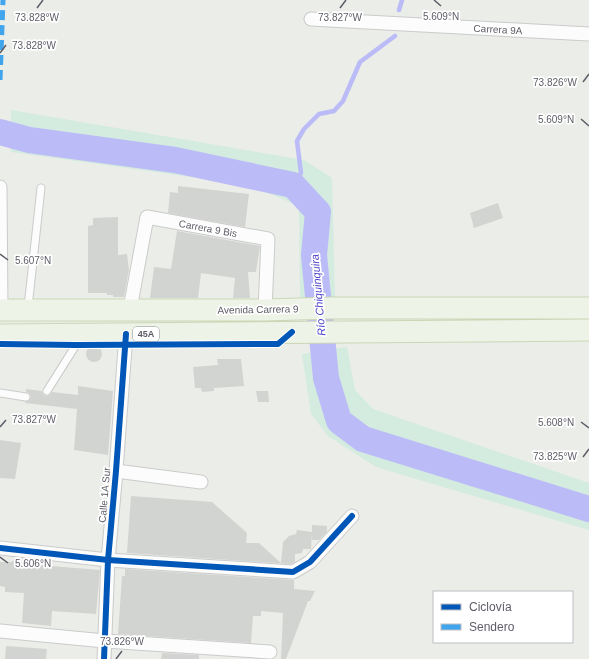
<svg xmlns="http://www.w3.org/2000/svg" width="589" height="659" viewBox="0 0 589 659" font-family="Arial,sans-serif">
<style>
.green{fill:#d4ebdf}
.lines{fill:none;stroke-linecap:round;stroke-linejoin:round}
.stream{stroke:#bbbbf8;stroke-width:4.5}
.river{stroke:#bbbbf8;stroke-width:26}
.building{fill:#d2d4d1}
.lane-casing{stroke:#cbcbcb;stroke-width:9}
.street-casing{stroke:#cbcbcb;stroke-width:15}
.primary-casing{stroke:#ccd6b5;stroke-width:23}
.lane{stroke:#fcfcfc;stroke-width:7}
.street{stroke:#fcfcfc;stroke-width:13}
.primary{stroke:#eef3e8;stroke-width:21}
.quiet{stroke:#41a5ee;stroke-width:5;stroke-dasharray:10 5;stroke-linecap:butt}
.cycleway-casing{stroke:#fff;stroke-width:8}
.cycleway{stroke:#0057b8;stroke-width:6}
.ticks{fill:none;stroke:#5e5d67;stroke-width:1.5}
.labels{text-anchor:middle;stroke-width:3.5;stroke-linejoin:round;paint-order:stroke}
.shield{fill:#fff;stroke:#8e8e95;stroke-width:1}
.shield-label{font-size:9px;font-weight:bold;fill:#5e5d67}
.street-label{font-size:10px;fill:#5e5d67;stroke:#fff}
.water-label{font-size:11px;font-style:italic;fill:#4e42c9;stroke:#fff}
.ticks-label{font-size:10px;text-anchor:middle;fill:#5e5d67;stroke:#fff;stroke-width:3.5;stroke-linejoin:round;paint-order:stroke}
</style>
<rect width="100%" height="100%" fill="#ebede8"/>
<!-- green -->
<path class="green" d="M11,110L304,160L332,178L335,297L300,298L299,206L249,185L11,152Z
M347,347L355,390L373,409L589,483V530L376,467L328,436L311,414L302,354Z"/>
<g class="lines">
<!-- stream -->
<path class="stream" d="M399,10L402,0
M293,185L301,173L297,141L304,129L319,114L334,111L343,101L360,62L395,36"/>
<!-- river -->
<path class="river" d="M0,132L29,140L175,160L293,185L318,212L314,255L326,378L339,421L363,439L589,509"/>
</g>
<!-- building -->
<path class="building" d="M178,186L249,194L245,227L168,213L170,192L178,193Z
M498,203L503,218L474,228L470,213Z
M118,217V255L127,254L129,270L124,297H113V295H107V293H88V226L93,225V218Z
M177,231L260,246L256,272H248L250,298H233L235,278L201,273L198,298H150L154,267L171,269Z
M86 354a8 8 0 1 1 16 0a8 8 0 1 1-16 0Z
M217,359H241L244,386L214,388V391L202,392L201,388H195L193,367L218,365Z
M78,386L113,391L108,455L74,450L77,409L25,403V402L30,400L31,397L29,393L26,392V389L42,391L43,394L46,396L50,395L52,392L78,395Z
M256,391H268L269,402H258Z
M0,440L21,443L15,479L0,478Z
M131,496L212,502L247,533L246,543H259L281,563L283,542L289,536L296,534L297,530L312,532L311,549H303L302,553L295,554V562L291,564L127,553Z
M312,525L327,526V532L319,540H312Z
M12,561L27,563V564L100,570L96,614L52,611L51,626L22,623L24,593L5,592V587L0,586V562H12Z
M125,569L294,580V589L315,591L310,601H308L286,659H281L283,613L261,611V616H253L251,643L118,634L122,576H125Z
M6,646L47,649L46,659H5Z
M162,653L199,655V659H161Z"/>
<g class="lines">
<!-- lane casing -->
<g class="lane-casing">
<path id="lane" d="M28,307L41,188
M47,391L81,337
M0,393L26,397"/>
</g>
<!-- street casing -->
<g class="street-casing">
<path id="street" d="M311,19L589,34
M0,187L1,310
M130,309L147,217L268,239L265,310
M116,471L201,482
M0,548L108,560L293,572L310,562L352,516
M0,631L105,641L270,652
M104,659L108,560L116,471L126,334"/>
</g>
<!-- primary casing -->
<g class="primary-casing">
<path id="primary" d="M0,310H265L331,308H589
M0,335L589,330"/>
</g>
<!-- lane -->
<use href="#lane" class="lane"/>
<!-- street -->
<use href="#street" class="street"/>
<!-- primary -->
<use href="#primary" class="primary"/>
<!-- quiet -->
<path class="quiet" d="M0,80L3,0"/>
<!-- cycleway casing -->
<g class="cycleway-casing">
<path id="cycleway" d="M0,344L76,345L278,344L292,332
M0,548L108,560L293,572L310,562L352,516
M104,659L108,560L116,471L126,334"/>
</g>
<!-- cycleway -->
<use href="#cycleway" class="cycleway"/>
</g>
<!-- ticks -->
<path class="ticks" d="M434,0L441,6M37,8L43,0M340,8L346,0M0,53L6,45M583,82L589,74M581,119L589,126M0,254L8,260M581,422L589,428M0,427L6,420M583,457L589,449M0,557L8,563M116,659L122,651"/>
<g class="labels">
<!-- shield labels -->
<rect class="shield" x="133" y="327" width="26" height="14" rx="3"/>
<g class="shield-label">
<text x="146" y="337">45A</text>
</g>
<!-- street labels -->
<g class="street-label">
<text transform="translate(498 29) rotate(3)" y="4">Carrera 9A</text>
<text transform="translate(208 228) rotate(10)" y="4">Carrera 9 Bis</text>
<text transform="translate(258 309) rotate(-1)" y="4">Avenida Carrera 9</text>
<text transform="translate(104 495) rotate(-85)" y="4">Calle 1A Sur</text>
</g>
<!-- water labels -->
<g class="water-label">
<text transform="translate(318 295) rotate(-95)" y="4">Río Chiquinquira</text>
</g>
</g>
<g class="ticks-label">
<text x="441" y="20">5.609°N</text>
<text x="37" y="21">73.828°W</text>
<text x="340" y="21">73.827°W</text>
<text x="34" y="49">73.828°W</text>
<text x="555" y="86">73.826°W</text>
<text x="556" y="123">5.609°N</text>
<text x="33" y="264">5.607°N</text>
<text x="34" y="423">73.827°W</text>
<text x="556" y="426">5.608°N</text>
<text x="555" y="460">73.825°W</text>
<text x="33" y="567">5.606°N</text>
<text x="122" y="645">73.826°W</text>
</g>
<!-- legend -->
<rect x="433" y="591" width="140" height="52" fill="#ffffff" stroke="#bfbec2"/>
<rect x="441" y="604" width="20" height="6" fill="#0057b8" stroke="#bfbec2"/>
<text x="469" y="611" font-size="12" fill="#5e5d67">Ciclovía</text>
<rect x="441" y="624" width="20" height="6" fill="#41a5ee" stroke="#bfbec2"/>
<text x="469" y="631" font-size="12" fill="#5e5d67">Sendero</text>
</svg>
